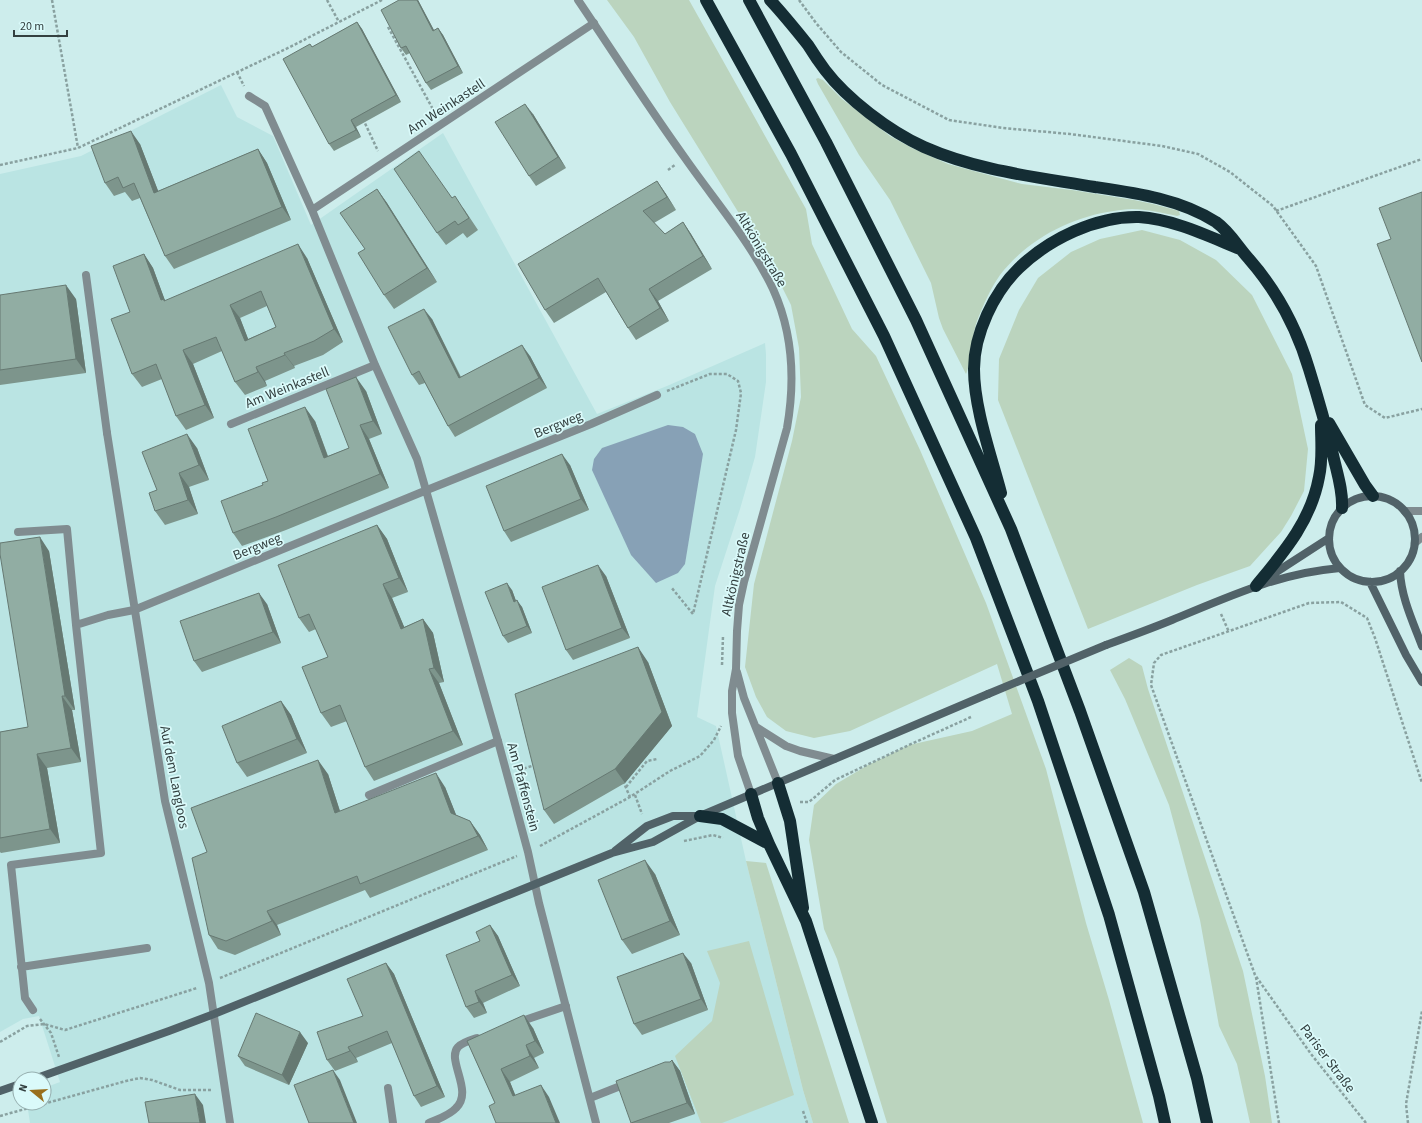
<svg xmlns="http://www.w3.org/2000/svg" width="1422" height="1123" viewBox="0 0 1422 1123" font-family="'Source Sans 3',sans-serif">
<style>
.built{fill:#bae4e3}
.green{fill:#bbd4be}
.water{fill:#87a1b6}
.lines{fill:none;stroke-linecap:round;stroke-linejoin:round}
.path{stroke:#89a1a0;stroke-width:2.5;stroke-dasharray:3 2;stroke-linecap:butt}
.service{stroke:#808c90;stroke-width:8}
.minor{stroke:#808c90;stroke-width:8}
.tertiary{stroke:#808c90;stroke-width:8}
.secondary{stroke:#516268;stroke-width:8}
.motorway{stroke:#142d34;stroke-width:12}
.secondary-bridge{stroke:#516268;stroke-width:8}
.wall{fill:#7d958c;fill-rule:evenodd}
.shaded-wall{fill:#667972}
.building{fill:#91ada3;stroke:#667972;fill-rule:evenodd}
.labels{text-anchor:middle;stroke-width:3.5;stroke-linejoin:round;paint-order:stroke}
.street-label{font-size:14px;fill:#334040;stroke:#dafafa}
</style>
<rect width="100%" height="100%" fill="#cdedec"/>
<!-- built -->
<path class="built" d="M221,85L237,117L273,136L311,225L443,133L597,414L667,386L765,343L766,354V382L755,457L740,509L715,586L697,717L716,726L746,861L803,1090L813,1123H30L27,1103H44V1088L60,1082L39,1016L23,1019L0,1032V174L81,156Z"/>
<!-- green -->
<path class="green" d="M607,0H689L806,209L812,244L852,329L876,356L920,450L986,603L1046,769L1086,923L1109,1000L1143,1123H887L837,959L824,929L809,840L814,805L836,784L868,765L909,745L972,731L1012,714L997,664L850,731L814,738L786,731L767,717L756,697L745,667L754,584L792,441L801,397L799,348L791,305L771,265L670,102L634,37Z
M818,78L823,80L842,99L890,136L912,148L948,164L1022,184L1072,190L1134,200L1153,204L1179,211L1180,215L1177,216C1163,213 1147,209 1132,209C1126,209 1120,210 1114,211C1070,217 1027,240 1000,275C990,289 983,306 977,321C973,331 969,371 966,374L943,329L939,318L931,283L927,275L890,200L859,155L818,84L816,79Z
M1142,230L1180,240L1216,260L1252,295L1292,374L1308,449L1304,491L1291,516L1281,532L1250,566L1197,585L1088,629L998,400L999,359L1019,310L1038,278L1071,252L1100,239Z
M1129,658L1142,666L1148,689L1243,971L1265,1076L1272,1123H1250L1237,1064L1219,1026L1200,920L1169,805L1125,699L1110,670Z
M746,861L766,863L849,1123H813L803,1090Z
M749,941L794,1095L722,1123H701L675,1056L712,1021L720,983L707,951Z"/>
<!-- water -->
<path class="water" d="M668,425L683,427L695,434L703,454L685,564L678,573L656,583L631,555L592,470L594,459L602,448Z"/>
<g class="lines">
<!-- path -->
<path class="path" d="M52,0L78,148
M327,0L339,22
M799,0L816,23L841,52L882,85L949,120L1003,128L1070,134L1162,146L1198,154L1230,172L1273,206L1316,266L1365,405L1385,418L1422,409
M388,27L435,113
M237,72L244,86
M363,119L378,151
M0,165L78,148L290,47L382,0
M668,170L675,165
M1276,211L1422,159
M667,391L710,374H727L738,381L741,393L736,430L693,614L671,587
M1221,614L1229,632
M722,665L723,636
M519,770L535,765
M623,781L630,797
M626,787L647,761L657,759
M635,795L642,814
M800,802H809L835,780L909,745L971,717
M684,841L713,835L723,838
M540,846L630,797L670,771L700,756L714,740L721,726
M1256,977L1279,1123
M220,978L517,856
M40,1019L51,1033L59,1057
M0,1042L27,1026L44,1024L65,1030L197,988
M803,1111L807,1123
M0,1116L126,1081L140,1078L152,1080L180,1090H212
M1366,1123L1311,1054L1255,975L1151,685L1154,663L1161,655L1309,603L1341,602L1367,618L1375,638L1422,783
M1408,1123L1406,1104L1422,1011"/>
<!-- service -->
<path class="service" d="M86,275L107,433
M427,490L591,424L657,395
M18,532L67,529L76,625
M369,795L498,741
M21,967L147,948
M33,1010L25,998L11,865L101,853L76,625L108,615L134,610
M516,1023L566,1006
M388,1088L393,1123
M590,1098L628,1083
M429,1123C438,1119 450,1115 456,1108C474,1091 446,1060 458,1047C463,1042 471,1040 477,1038"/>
<!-- minor -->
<path class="minor" d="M249,96L265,106L312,210L375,365L417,459L498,741L528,852L539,903L596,1123
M312,210L594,23
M231,424L375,365
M107,433L165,801L209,983L230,1123
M1405,511H1422
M1415,543L1422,537
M134,610L427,490"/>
<!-- tertiary -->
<path class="tertiary" d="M578,0C614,53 648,107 685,158C715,201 750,241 773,289C793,333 795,382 787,428L744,582L739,605L737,631L736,669L732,691V713L738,756L751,794
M737,672L744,698L778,783
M756,727L786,746L800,751L834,759"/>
<!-- secondary -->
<path class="secondary" d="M1329 539a43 43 0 1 1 86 0a43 43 0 1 1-86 0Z
M1400,571C1401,597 1413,622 1422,646
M1264,580L1329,538
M1370,582L1406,655L1422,682
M1106,645C1128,637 1150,629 1172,620C1228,597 1279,573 1340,568
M615,851L647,826L673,816H699
M34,1079L169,1031L214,1014L612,853L653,842L700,816L988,694
M0,1091L20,1084"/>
<!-- motorway -->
<path class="motorway" d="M706,0L791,154L884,336L976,538L1038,701L1078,821L1109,915L1159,1096L1165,1123
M749,0L826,142L916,320L1011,529L1080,711L1144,892L1197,1078L1207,1123
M770,0C783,14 796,30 808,45C813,53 819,62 825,70C847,99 889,131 924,147C978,171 1037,177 1095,187C1136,193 1180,199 1216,222C1230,232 1238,247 1249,259C1277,291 1297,329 1309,369C1318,398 1326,426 1333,455C1337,473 1343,490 1342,508
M1329,423L1365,485L1373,496
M1001,493C991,455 974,408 974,369C974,334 994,292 1019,268C1049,239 1096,216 1139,217C1173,219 1208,236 1240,249
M1256,586C1284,552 1311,521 1319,477C1323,460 1321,441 1321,425
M778,783L790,821L803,908
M751,794L758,818L769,844L806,921L872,1123
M700,816L722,819L769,844"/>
<!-- secondary-bridge -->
<path class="secondary-bridge" d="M988,694L1106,645"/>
</g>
<!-- wall -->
<path class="wall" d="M399,0H418L434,30L438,28L443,35L463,73L431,90L426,83L410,53L406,55L401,48Z
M357,22L362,29L401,102L356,127L361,137L334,151L329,144L310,44L312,47Z
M533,114L566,168L536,186L529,176Z
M140,144L158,191L258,149L267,163L291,220L174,269L165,256L140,198L132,201L125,192L114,196L105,183Z
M657,181L666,194L676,210L654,223L665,234L683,222L691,234L712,269L658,301L669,321L636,340L628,328L606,292L554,323L545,310Z
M377,189L387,203L437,282L394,309L384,295L365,249Z
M452,198L464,209L478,230L467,238L463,233L446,245L437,233Z
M144,254L153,268L165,301L307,258L343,342L323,355L294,366L295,368L265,381L267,386L245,395L235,382L222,351L193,364L214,418L186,430L176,416L162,379L142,387L132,374L130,312ZM267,306L276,327L248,339L240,318Z
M0,295L76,299L86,373L0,385Z
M432,319L461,377L530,356L547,388L455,437L448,426L425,383L419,385L412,375Z
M366,391L382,434L369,439L389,488L286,530L242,546L233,533L263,485L268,481L315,421L328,456L349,448Z
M197,448L209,480L189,487L198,514L165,525L155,511L157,490Z
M570,465L589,510L511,542L504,531Z
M377,525L387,539L408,592L392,598L404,627L423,619L433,633L444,682L439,683L463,745L374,781L365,767L347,721L331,727L321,713L328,657L316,629L309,632L299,618Z
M49,551L75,710H72L81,762L47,768L60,843L1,853L0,852V732L28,727Z
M606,576L630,638L573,660L566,650Z
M512,590L516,601L522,607L532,633L508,643L503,636Z
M267,604L281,643L202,672L194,661Z
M648,662L672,726L625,783L554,824L544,810Z
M281,701L291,715L307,753L247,777L237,763Z
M328,774L340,811L445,787L456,815L470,821L480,835L488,850L370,898L365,890L277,925L281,935L235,955L218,949L209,935L207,852Z
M655,874L680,935L632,954L622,940Z
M490,925L498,936L520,986L483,1003L487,1013L474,1018L466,1007L480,941Z
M386,963L394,974L445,1097L421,1107L414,1096L392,1043L356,1058L358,1062L335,1071L327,1060L363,1016Z
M691,963L708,1010L642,1035L634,1024Z
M533,1028L544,1053L534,1058L539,1068L510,1082L515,1095L549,1097L495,1103L467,1041Z
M308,1043L289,1085L245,1066L238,1056Z
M672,1060L680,1071L695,1114L669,1123H631L670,1062Z"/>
<!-- shaded-wall -->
<path class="shaded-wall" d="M417,0H418L438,38L433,31Z
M357,22L362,29L401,102L396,95Z
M438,28L443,35L463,73L458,66Z
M525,104L533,114L566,168L558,157Z
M351,120L356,127L361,137L356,130Z
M131,131L140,144L164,206L154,193Z
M258,149L267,163L291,220L282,207Z
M657,181L666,194L676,210L667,197Z
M377,189L387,203L437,282L427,268Z
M683,222L691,234L712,269L703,256Z
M298,244L307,258L343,342L334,329Z
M144,254L153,268L166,303L161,300Z
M66,285L76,299L86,373L76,359Z
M649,289L658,301L669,321L660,308Z
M230,305L240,318L254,354L245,341Z
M424,309L432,319L466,389L459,378Z
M522,345L530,356L547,388L539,378Z
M183,350L193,364L214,418L205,405Z
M284,353L294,366L295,368L285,355Z
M256,367L265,381L267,386L258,372Z
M356,377L366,391L382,434L373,421Z
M305,407L315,421L333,471L324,458Z
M360,425L369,439L389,488L380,474Z
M187,434L197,448L209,480L199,465Z
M562,454L570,465L589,510L581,499Z
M179,473L189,487L198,514L188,500Z
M377,525L387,539L408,592L399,578Z
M40,537L49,551L75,710L65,696Z
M598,565L606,576L630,638L622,628Z
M507,583L512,590L519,609L514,602Z
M383,584L392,598L411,643L401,629Z
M259,593L267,604L281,643L273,632Z
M517,600L522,607L532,633L527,626Z
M423,619L433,633L444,682L434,668Z
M638,647L648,662L672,726L625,783L615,769Z
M429,669L439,683L463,745L453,731Z
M62,696L72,710L81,762L71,748Z
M281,701L291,715L307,753L297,739Z
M37,754L47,768L60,843L50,829Z
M318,760L328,774L345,827L335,813Z
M436,773L445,787L461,827L451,813Z
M470,821L480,835L488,850L478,836Z
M645,860L655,874L680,935L670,921Z
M267,911L277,925L281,935L272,921Z
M490,925L498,936L520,986L512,975Z
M683,953L691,963L708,1010L701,999Z
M386,963L394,974L445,1097L437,1086Z
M475,991L483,1003L487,1013L479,1002Z
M524,1015L533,1028L544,1053L535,1041Z
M300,1032L308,1043L289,1085L282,1075Z
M526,1045L534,1058L539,1068L530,1056Z
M348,1047L356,1058L358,1062L350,1051Z
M672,1060L680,1071L695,1114L687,1103Z
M501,1069L510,1082L521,1109L513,1096Z
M333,1070L340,1080L357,1123H354Z
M541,1085L549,1097L560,1123H556Z
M195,1094L203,1105L206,1123H200Z"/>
<!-- building -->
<path class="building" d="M399,0H417L433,31L438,28L458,66L426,83L406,46L401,48L381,10Z
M357,22L396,95L351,120L356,130L329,144L283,59L310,44L312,47Z
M525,104L558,157L529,176L495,122Z
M131,131L154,193L258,149L282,207L165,256L134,183L123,188L118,177L105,183L91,146Z
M419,151L452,198L455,196L469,218L458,225L455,221L437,233L394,169Z
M657,181L667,197L643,211L665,234L683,222L703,256L649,289L660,308L628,328L598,278L545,310L518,264Z
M377,189L427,268L384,295L358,253L365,249L340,213Z
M1422,192V362L1377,244L1391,239L1379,208Z
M298,244L334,329L314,341L284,353L285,355L256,367L258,372L235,382L216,337L183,350L205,405L176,416L156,364L132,374L111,319L130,312L113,266L144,254L161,300L164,299V301ZM261,291L276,327L245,341L230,305Z
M66,285L76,359L0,370V295Z
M424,309L459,378L522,345L539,378L448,426L419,371L412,375L388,327Z
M356,377L373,421L360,425L380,474L276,517L233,533L221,501L263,485L262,483L268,481L248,429L305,407L324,458L349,448L326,389Z
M187,434L199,465L179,473L188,500L155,511L149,493L157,490L142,452Z
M562,454L581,499L504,531L486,486Z
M377,525L399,578L383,584L401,629L423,619L434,668L429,669L453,731L365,767L340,705L321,713L302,667L328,657L309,614L299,618L278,565Z
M40,537L65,696H62L71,748L37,754L50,829L0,838V732L28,727L0,554V543Z
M598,565L622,628L566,650L542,587Z
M507,583L514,602L517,600L527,626L503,636L485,592Z
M259,593L273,632L194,661L180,621Z
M638,647L662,712L615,769L544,810L515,694Z
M281,701L297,739L237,763L222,726Z
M318,760L335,813L436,773L451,813L470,821L478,836L360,884L357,876L267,911L272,921L226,941L209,935L192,858L207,852L191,808Z
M645,860L670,921L622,940L598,880Z
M490,925L512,975L475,991L479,1002L466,1007L446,955L480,941L476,932Z
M683,953L701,999L634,1024L617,977Z
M386,963L437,1086L414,1096L387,1031L348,1047L350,1051L327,1060L317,1032L363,1016L347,979Z
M256,1013L300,1032L282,1075L238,1056Z
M524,1015L535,1041L526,1045L530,1056L501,1069L513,1096L541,1085L556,1123H496L489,1106L495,1103L467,1041Z
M672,1060L687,1103L631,1123L616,1081L665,1062H670Z
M333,1070L354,1123H309L294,1085Z
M195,1094L200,1123H149L145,1102Z"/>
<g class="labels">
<!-- street labels -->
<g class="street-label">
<text transform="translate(446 106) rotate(-33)" y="5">Am Weinkastell</text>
<text transform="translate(762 249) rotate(59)" y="5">Altkönigstraße</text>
<text transform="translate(287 387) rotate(-22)" y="5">Am Weinkastell</text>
<text transform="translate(558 424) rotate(-22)" y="5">Bergweg</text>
<text transform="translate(257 546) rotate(-22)" y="5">Bergweg</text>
<text transform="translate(735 574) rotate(-77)" y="5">Altkönigstraße</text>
<text transform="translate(175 777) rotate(79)" y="5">Auf dem Langloos</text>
<text transform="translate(524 787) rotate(75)" y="5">Am Pfaffenstein</text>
<text transform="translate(1328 1058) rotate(53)" y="5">Pariser Straße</text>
</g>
</g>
<!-- north arrow -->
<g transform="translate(32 1091) rotate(288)"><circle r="19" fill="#dafafa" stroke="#97b0b0"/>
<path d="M0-3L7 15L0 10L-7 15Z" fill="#996f1c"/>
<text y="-6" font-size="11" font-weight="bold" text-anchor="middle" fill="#334040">N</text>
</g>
<!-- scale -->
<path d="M14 30v6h53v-6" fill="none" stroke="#334040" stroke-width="2"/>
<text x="20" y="30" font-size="12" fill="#334040" stroke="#dafafa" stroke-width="3" paint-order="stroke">20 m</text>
</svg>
